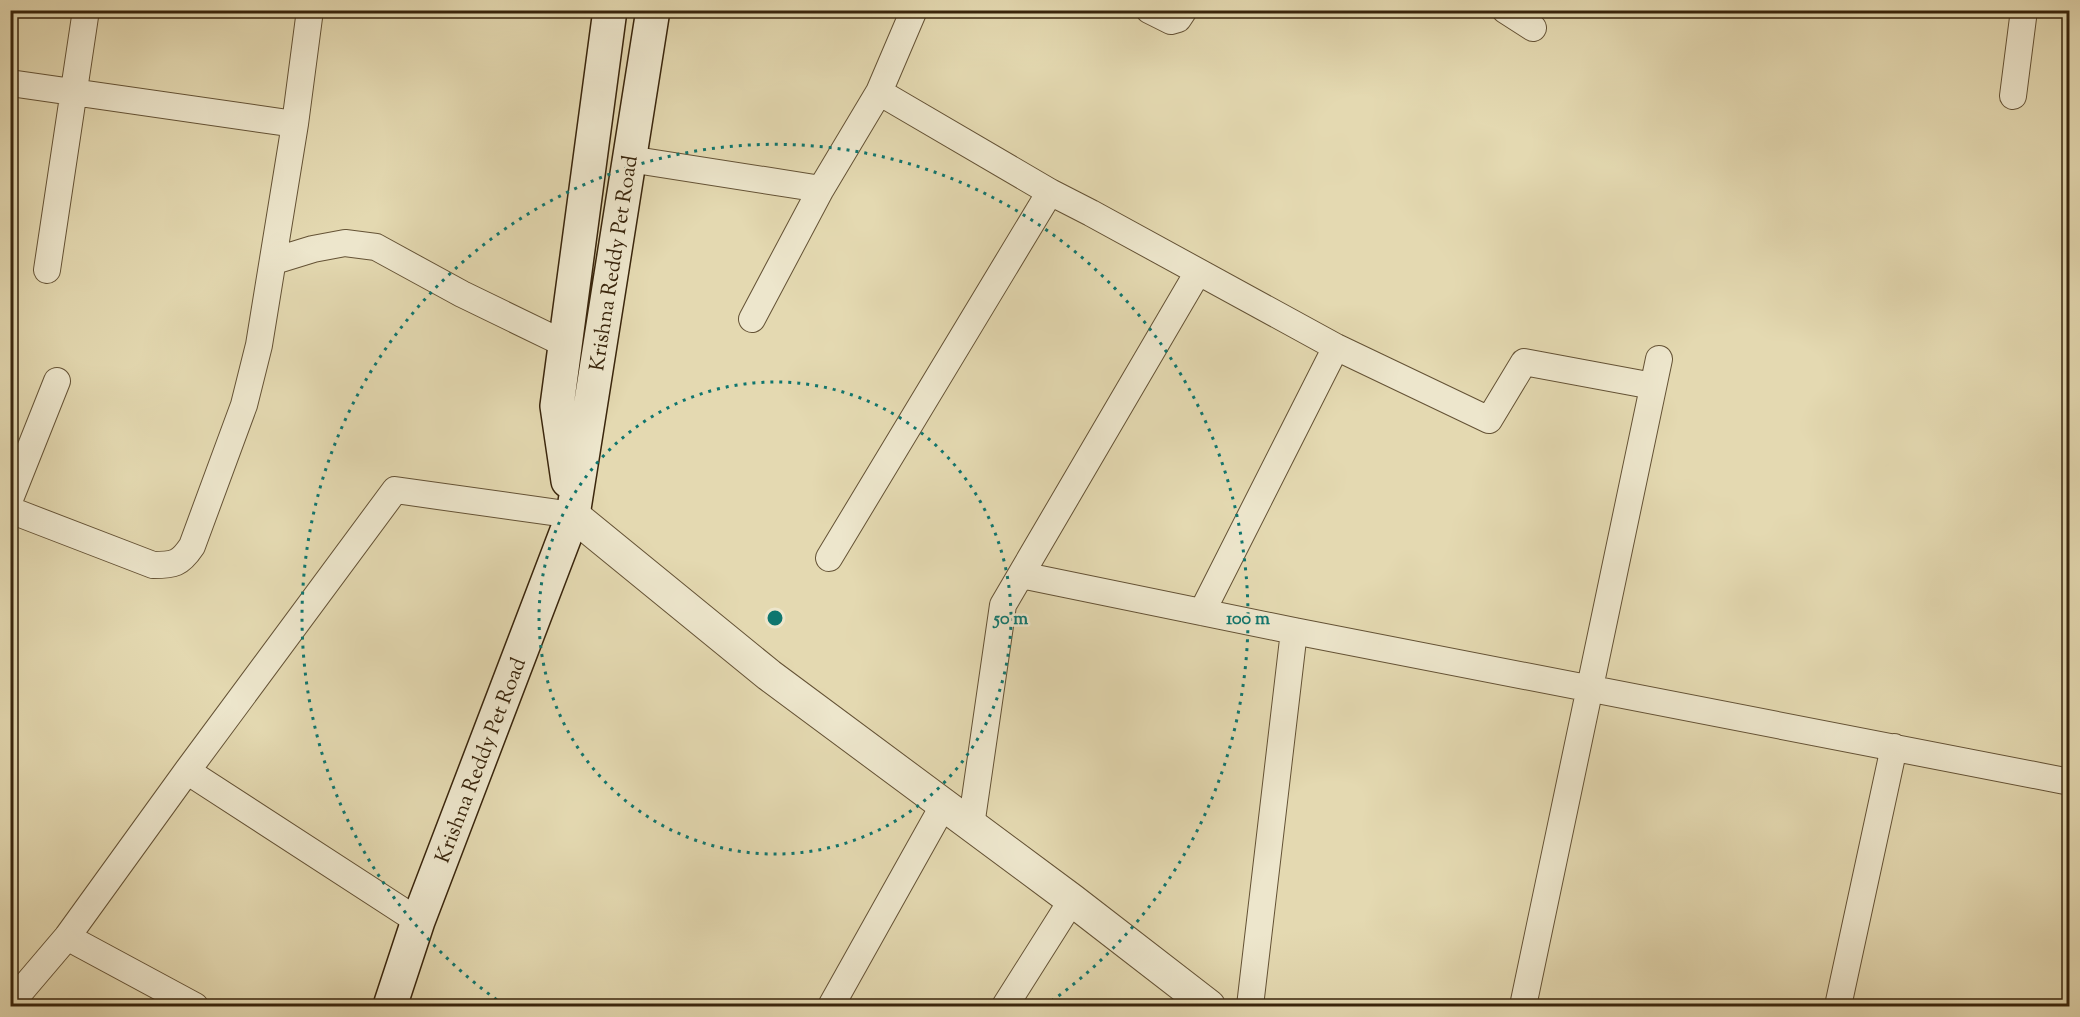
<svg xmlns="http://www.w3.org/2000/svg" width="2080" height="1017" viewBox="0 0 2080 1017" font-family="'Sorts Mill Goudy',serif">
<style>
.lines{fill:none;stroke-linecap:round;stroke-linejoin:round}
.minor-casing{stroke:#645235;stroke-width:28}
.tertiary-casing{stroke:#645235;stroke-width:34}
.secondary-casing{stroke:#39250c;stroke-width:36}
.minor{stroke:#ede6cc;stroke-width:26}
.tertiary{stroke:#ede6cc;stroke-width:32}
.secondary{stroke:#ede6cc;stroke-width:33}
.ring{fill:none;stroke:#0f766e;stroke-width:3;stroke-dasharray:3 6}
.labels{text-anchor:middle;stroke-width:5;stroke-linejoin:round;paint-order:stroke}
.street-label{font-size:21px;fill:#39250c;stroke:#ede6cc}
.centre{fill:#0f766e;stroke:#ede6cc;stroke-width:3}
.ring-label{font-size:18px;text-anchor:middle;font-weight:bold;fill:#0f766e;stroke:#ede6cc;stroke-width:5;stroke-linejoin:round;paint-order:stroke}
</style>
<rect width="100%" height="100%" fill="#e4d9b1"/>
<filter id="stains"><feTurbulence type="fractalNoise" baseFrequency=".00333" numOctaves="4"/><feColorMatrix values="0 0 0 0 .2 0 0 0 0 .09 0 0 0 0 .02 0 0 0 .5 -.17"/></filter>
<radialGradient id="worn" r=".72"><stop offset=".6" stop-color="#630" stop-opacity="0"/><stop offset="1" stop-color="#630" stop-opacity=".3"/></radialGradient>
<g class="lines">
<!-- minor casing -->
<g class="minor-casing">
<path id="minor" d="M1149,10L1171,21L1178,19L1184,10
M1505,10L1533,28
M10,83L295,124
M879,92L914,10
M2013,96L2024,10
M629,159L821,189
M274,261L313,249L345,243L376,247L462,294L565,344
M47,270L86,10
M752,319L821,189L879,92L1050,192L1091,213L1336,347L1489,420L1524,362L1653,386
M10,499L57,381
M10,510L153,565C174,565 180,564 192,546L244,405L259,345L295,124L310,10
M829,558L1050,192
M1021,575L1294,631L2070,782
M1202,612L1336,347
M187,771L418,921
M971,826L1003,605L1198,272
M67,937L195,1006
M10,1004L67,937L187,771L395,490L573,515
M831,1006L943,806
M1005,1006L1072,900
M1250,1006L1294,631
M1523,1006L1659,359
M1838,1006L1894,747"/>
</g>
<!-- tertiary casing -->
<g class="tertiary-casing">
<path id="tertiary" d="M573,515L769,675L1072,900L1209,1006"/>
</g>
<!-- secondary casing -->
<g class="secondary-casing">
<path id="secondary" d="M568,481L557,406L610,10
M390,1006L418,921L573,515L653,10"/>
</g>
<!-- minor -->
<use href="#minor" class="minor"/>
<!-- tertiary -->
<use href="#tertiary" class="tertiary"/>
<!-- secondary -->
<use href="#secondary" class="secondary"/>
</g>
<!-- distance rings -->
<g class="ring">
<circle cx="775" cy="618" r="236"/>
<path d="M504 1005A473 473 0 1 1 1046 1005"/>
</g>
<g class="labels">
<!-- street labels -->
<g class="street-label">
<text transform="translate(613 263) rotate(-81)" y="7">Krishna Reddy Pet Road</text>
<text transform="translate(480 760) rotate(-69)" y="7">Krishna Reddy Pet Road</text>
</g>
</g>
<circle cx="775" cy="618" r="9" class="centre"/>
<g class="ring-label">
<text x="1011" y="624">50 m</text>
<text x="1248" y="624">100 m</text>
</g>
<!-- margin -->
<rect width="2080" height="1017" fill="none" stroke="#e4d9b1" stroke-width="36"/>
<rect x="12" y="12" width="2056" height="993" fill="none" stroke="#39250c" stroke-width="3"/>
<rect x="18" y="18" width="2044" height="981" fill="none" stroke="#39250c" stroke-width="1.5"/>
<rect width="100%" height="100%" filter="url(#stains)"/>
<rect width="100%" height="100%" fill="url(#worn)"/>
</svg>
